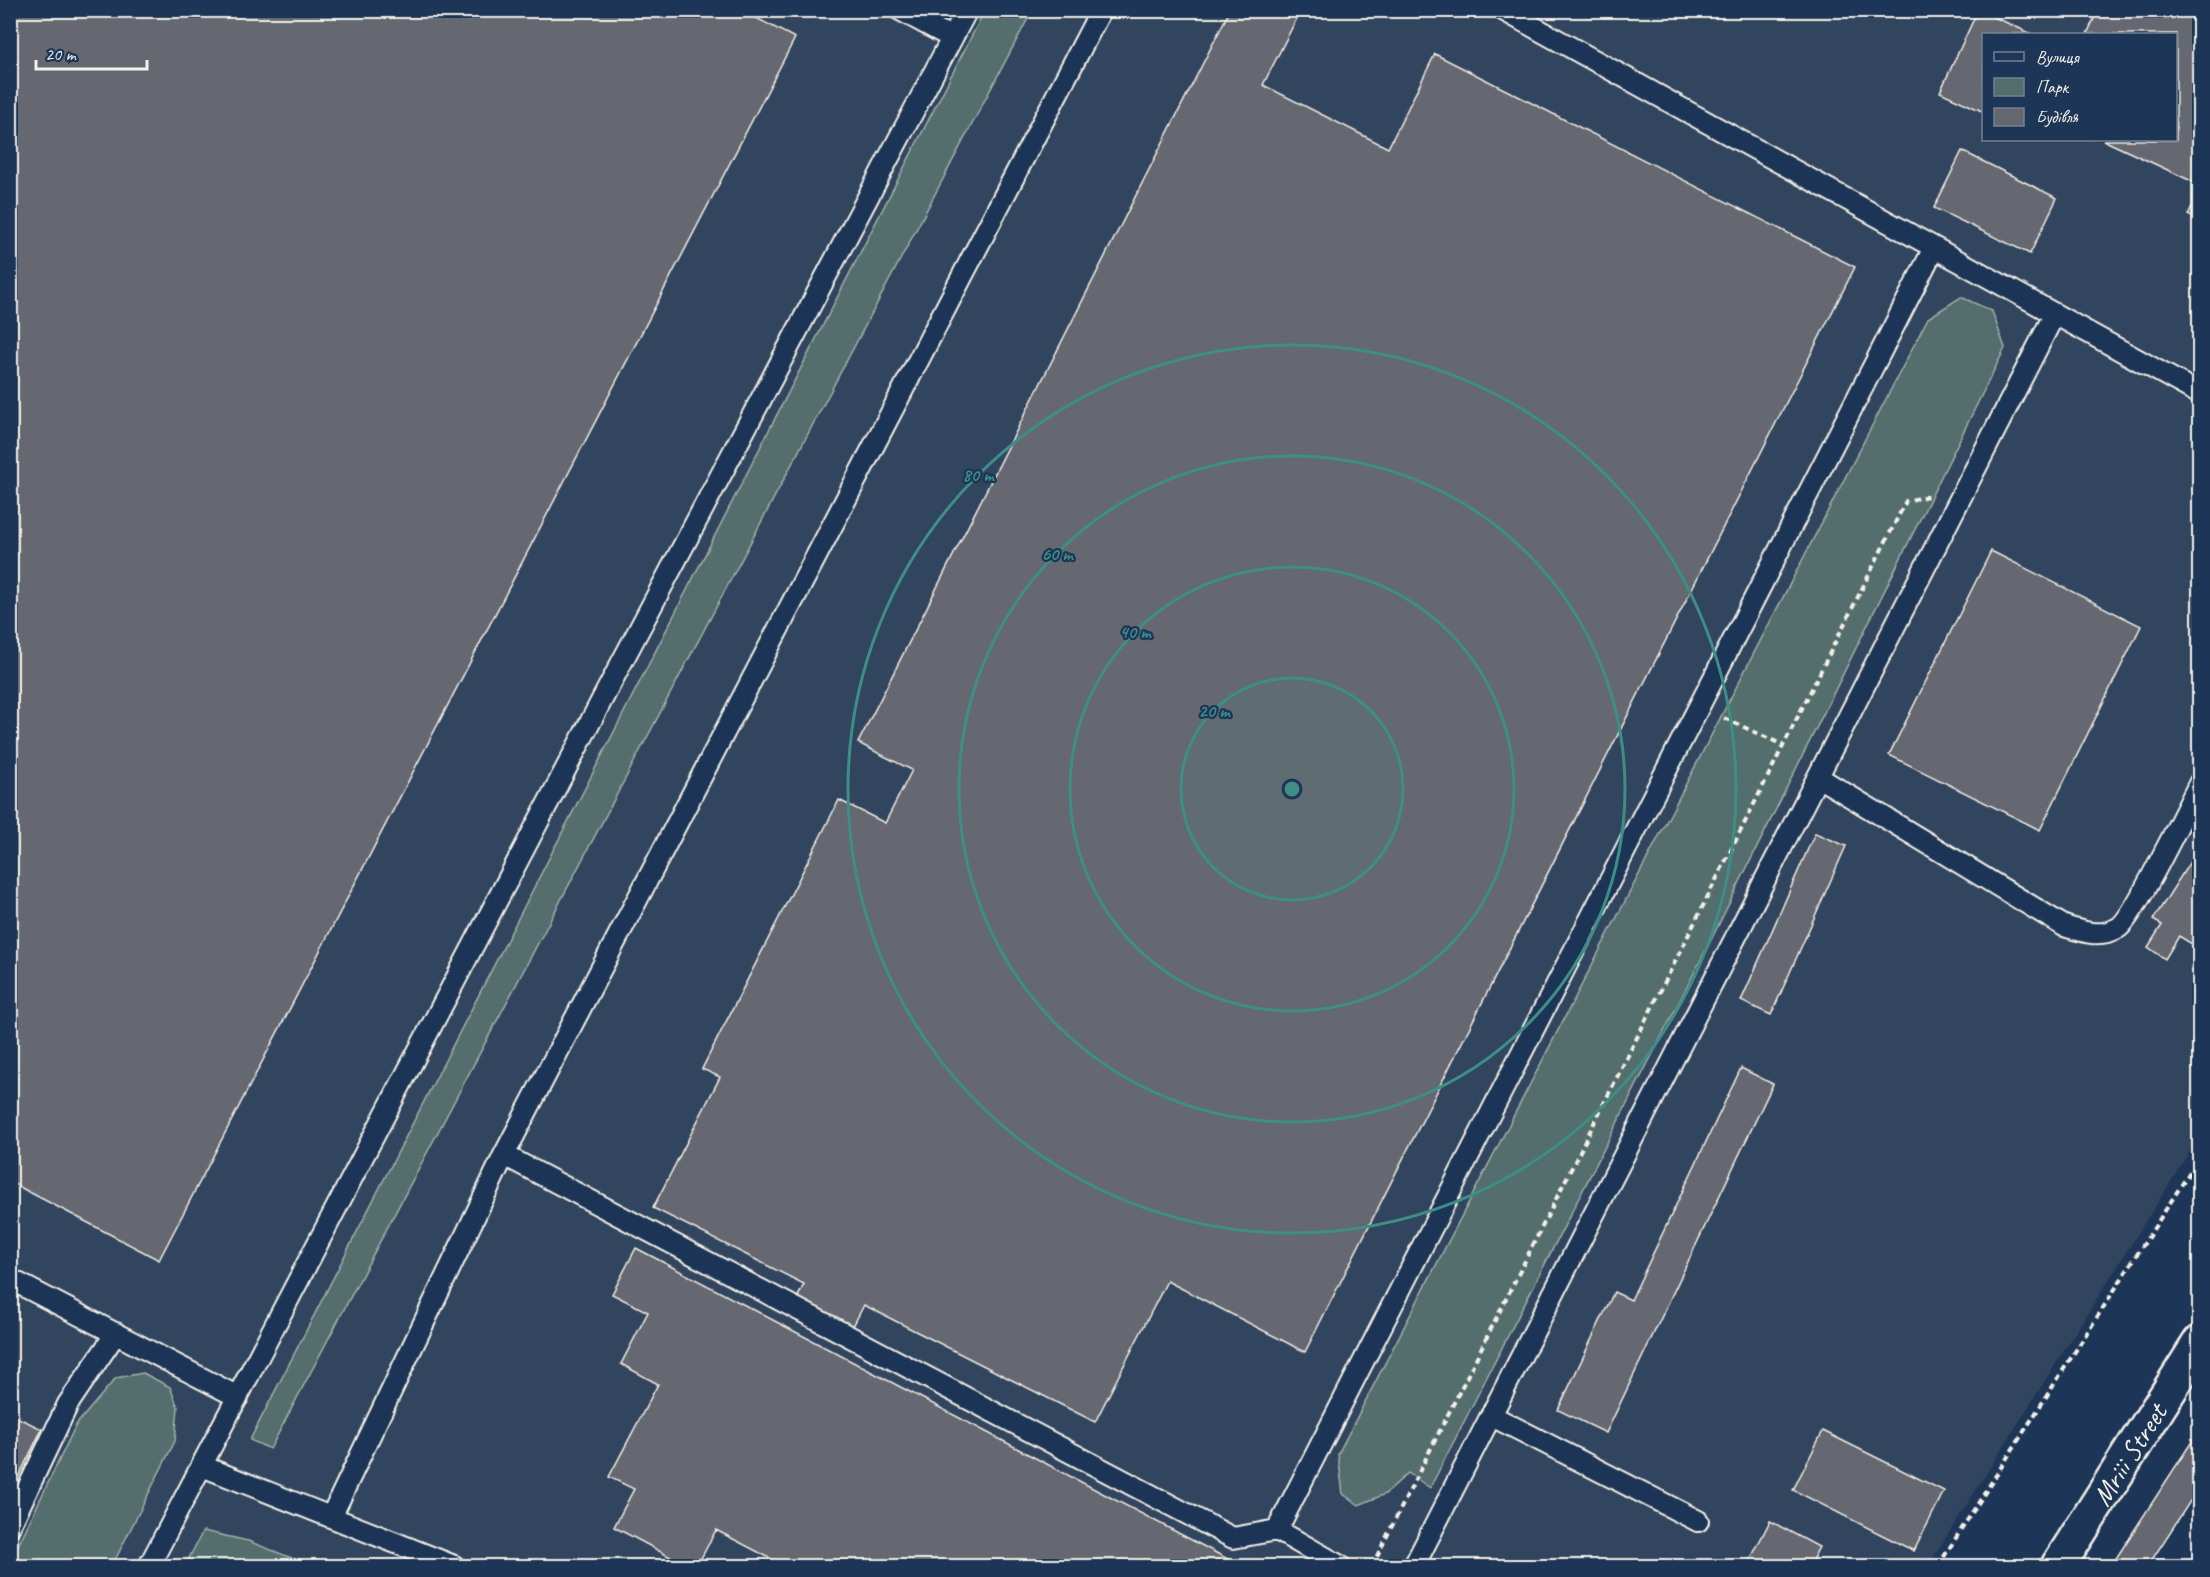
<svg xmlns="http://www.w3.org/2000/svg" width="2210" height="1577" viewBox="0 0 2210 1577" font-family="Caveat,sans-serif">
<style>
.built{fill:#33445e;fill-rule:evenodd}
.green{fill:#526e6c;stroke:#a3b0aa;stroke-width:1.5}
.building{fill:#65676f;stroke:#f4f1e8;stroke-width:1.5}
.lines{fill:none;stroke-linecap:round;stroke-linejoin:round}
.lane-casing{stroke:#f4f1e8;stroke-width:24}
.secondary-casing{stroke:#f4f1e8;stroke-width:38}
.path{stroke:#f4f1e8;stroke-width:4;stroke-dasharray:6 4.5;stroke-linecap:butt}
.lane{stroke:#1d3557;stroke-width:20}
.secondary{stroke:#1d3557;stroke-width:33}
.ring{fill:none;stroke:#3d8f86;stroke-width:3}
.labels{text-anchor:middle;stroke-width:4.5;stroke-linejoin:round;paint-order:stroke}
.street-label{font-size:28px;fill:#f4f1e8;stroke:#1d3557}
.centre{fill:#3d8f86;stroke:#1d3557;stroke-width:3}
.ring-label{font-size:18px;text-anchor:middle;font-weight:bold;fill:#3d8f86;stroke:#1d3557;stroke-width:4.5;stroke-linejoin:round;paint-order:stroke}
</style>
<rect width="100%" height="100%" fill="#1d3557"/>
<filter id="ink" filterUnits="userSpaceOnUse"><feTurbulence type="fractalNoise" baseFrequency=".0167" numOctaves="2"/><feDisplacementMap in="SourceGraphic" scale="12" xChannelSelector="R" yChannelSelector="G"/><feConvolveMatrix kernelMatrix="1 2 1 2 8 2 1 2 1" color-interpolation-filters="sRGB"/></filter>
<g filter="url(#ink)">
<!-- built -->
<path class="built" d="M11,11H2199V1137L1928,1566H11ZM1984,34H2176V140H1984Z"/>
<!-- green -->
<path class="green" d="M985,10L1032,11L270,1449L250,1440Z
M1961,297L1992,311L2005,348L1709,944L1430,1488L1408,1473L1385,1494L1359,1505L1343,1494L1338,1454L1928,318Z
M143,1373L170,1387L178,1407L175,1441L112,1566H11V1560L76,1425L116,1378Z
M203,1531L248,1541L305,1563L303,1566H185Z"/>
<!-- building -->
<path class="building" d="M10,10H741L795,38L159,1260L10,1182Z
M1230,10H1301L1263,85L1388,148L1435,54L1855,267L1305,1352L1167,1281L1095,1422L864,1305L850,1332L795,1303L804,1284L653,1208L720,1077L702,1069L839,800L885,823L912,770L858,743Z
M1978,10L2032,34H1984V112L1940,92Z
M2098,10H2173L2200,23V185L2103,140H2176V34H2087Z
M1962,151L2057,198L2030,254L1934,208Z
M2200,189V220L2188,215Z
M1991,551L2141,626L2040,830L1889,755Z
M1815,833L1846,846L1771,1015L1741,1001Z
M2200,846V949L2179,936L2165,959L2148,947L2162,925L2153,920Z
M1741,1068L1773,1084L1606,1433L1558,1410L1614,1292L1631,1300Z
M636,1248L1241,1566H785L716,1530L697,1566H687L614,1527L634,1489L609,1477L658,1384L621,1364L648,1312L612,1294Z
M10,1414L42,1429L10,1494Z
M2200,1429V1486L2148,1566H2111Z
M1823,1431L1944,1491L1914,1551L1793,1490Z
M1770,1521L1819,1547L1809,1566H1747Z"/>
<g class="lines">
<!-- lane casing -->
<g class="lane-casing">
<path id="lane" d="M900,10L952,38
M1503,10L2200,394
M1818,777L2064,926C2084,932 2099,938 2118,928C2133,920 2188,805 2200,782
M504,1155L1233,1538L1277,1530L1340,1566
M10,1279L238,1397
M1492,1416L1698,1521
M202,1466L454,1566
M331,1517L504,1155L1101,10
M10,1526L68,1404L116,1333
M1277,1530L1934,248
M149,1566L606,692L967,10
M1414,1566L2054,315"/>
</g>
<!-- secondary casing -->
<g class="secondary-casing">
<g id="secondary">
<path id="s1" d="M2058,1566L2200,1342"/>
</g>
</g>
<!-- path -->
<path class="path" d="M1724,718L1783,745
M1372,1566L1906,501L1928,496
M1938,1566L2200,1156"/>
<!-- lane -->
<use href="#lane" class="lane"/>
<!-- secondary -->
<use href="#secondary" class="secondary"/>
</g>
</g>
<!-- distance rings -->
<circle cx="1292" cy="789" r="111" fill="#3d8f86" fill-opacity=".12"/>
<g class="ring">
<circle cx="1292" cy="789" r="111"/>
<circle cx="1292" cy="789" r="222"/>
<circle cx="1292" cy="789" r="333"/>
<circle cx="1292" cy="789" r="444"/>
</g>
<g class="labels">
<!-- street labels -->
<g class="street-label">
<text dy="10" stroke="none"><textPath href="#s1" startOffset="132">Mriii Street</textPath></text>
</g>
</g>
<circle cx="1292" cy="789" r="9" class="centre"/>
<g class="ring-label">
<text x="978" y="481">80 m</text>
<text x="1057" y="560">60 m</text>
<text x="1135" y="638">40 m</text>
<text x="1214" y="717">20 m</text>
</g>
<!-- margin -->
<rect width="2210" height="1577" fill="none" stroke="#1d3557" stroke-width="36"/>
<rect x="18" y="18" width="2174" height="1541" fill="none" stroke="#f4f1e8" stroke-width="2" filter="url(#ink)"/>
<!-- legend -->
<rect x="1982" y="33" width="195" height="108" fill="#1d3557" stroke="#738091" stroke-width="1.5"/>
<rect x="1994" y="52" width="30" height="9" fill="#1d3557" stroke="#738091" stroke-width="1.5"/>
<text x="2036" y="63" font-size="18" fill="#f4f1e8">Вулиця</text>
<rect x="1994" y="78" width="30" height="18" fill="#526e6c" stroke="#738091" stroke-width="1.5"/>
<text x="2036" y="93" font-size="18" fill="#f4f1e8">Парк</text>
<rect x="1994" y="108" width="30" height="18" fill="#65676f" stroke="#738091" stroke-width="1.5"/>
<text x="2036" y="123" font-size="18" fill="#f4f1e8">Будівля</text>
<!-- scale -->
<path d="M36 60v9h111v-9" fill="none" stroke="#f4f1e8" stroke-width="3"/>
<text x="45" y="60" font-size="18" fill="#f4f1e8" stroke="#1d3557" stroke-width="4.5" paint-order="stroke">20 m</text>
</svg>
